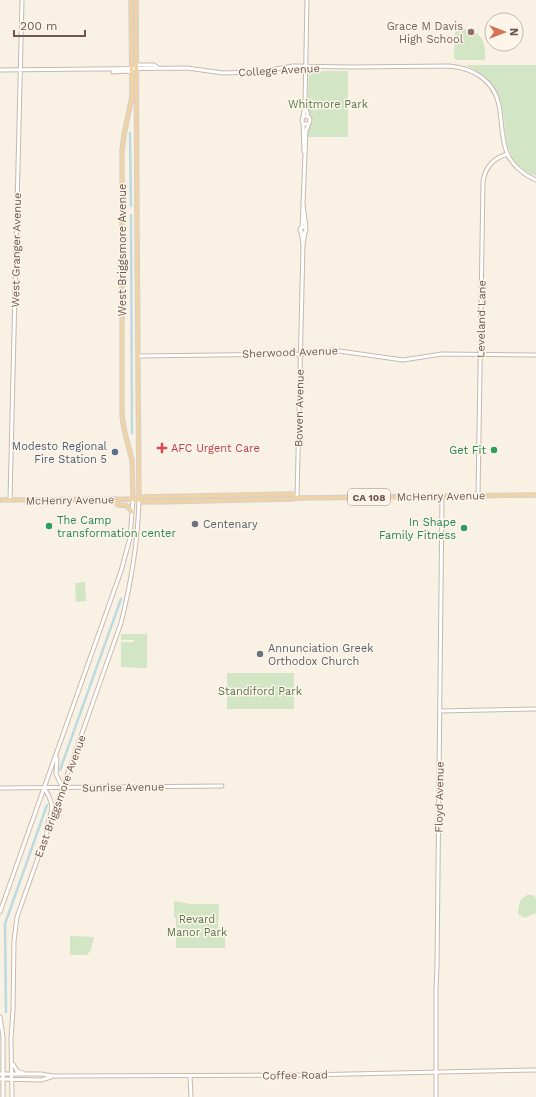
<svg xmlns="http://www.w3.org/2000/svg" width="536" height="1097" viewBox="0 0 536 1097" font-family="'Work Sans',sans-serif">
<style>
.green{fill:#d2e5c5}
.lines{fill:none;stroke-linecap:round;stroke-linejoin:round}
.canal{stroke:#bbdbe0;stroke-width:2.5}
.tertiary-casing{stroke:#c8b8ac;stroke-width:5}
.secondary-casing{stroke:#cbb9ab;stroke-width:5}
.primary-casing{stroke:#d6d0cd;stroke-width:5.5}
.tertiary{stroke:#fff;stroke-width:3}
.secondary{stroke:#fff;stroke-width:3}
.primary{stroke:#f0d3a4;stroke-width:3.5}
.education-dot{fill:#8d6e63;stroke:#fdf5ea;stroke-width:1.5}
.health-dot{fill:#e0444e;stroke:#fdf5ea;stroke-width:1.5}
.leisure-dot{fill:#2e9e5b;stroke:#fdf5ea;stroke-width:1.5}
.service-dot{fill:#5c6f8a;stroke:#fdf5ea;stroke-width:1.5}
.worship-dot{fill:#6b7280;stroke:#fdf5ea;stroke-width:1.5}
.labels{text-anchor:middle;stroke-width:3;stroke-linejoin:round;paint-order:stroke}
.shield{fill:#fdf5ea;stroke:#99877c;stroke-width:1}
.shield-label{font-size:10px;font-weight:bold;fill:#6e584d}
.education-label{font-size:11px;fill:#785e54;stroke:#fdf5ea;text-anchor:end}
.street-label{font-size:11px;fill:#6e584d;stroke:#fdf5ea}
.park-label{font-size:11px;fill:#58794a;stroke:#fdf5ea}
.service-label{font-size:11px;fill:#4e5e75;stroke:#fdf5ea;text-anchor:end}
.health-label{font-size:11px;fill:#be3a42;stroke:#fdf5ea;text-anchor:start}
.leisure-label{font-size:11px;fill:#27864d;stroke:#fdf5ea;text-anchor:end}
.worship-label{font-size:11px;fill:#5b616d;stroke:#fdf5ea;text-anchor:start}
</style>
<rect width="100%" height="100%" fill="#f9f1e4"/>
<!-- green -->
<path class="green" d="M455,29C478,28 487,37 485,60H456L454,58Z
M465,65H536V176C492,159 514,117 494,87C487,77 477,71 465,65Z
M309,71H348V137H307L308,127L311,121L307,110Z
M85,582L86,601L76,602L75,583Z
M121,634H147V668L121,667V642H134V640H121Z
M227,673H294V709H227Z
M527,895H533L536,898V913L525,918L518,914C519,906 518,899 527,895Z
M174,901L191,904H219L218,932H225V948H176V918H174Z
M70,936L94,937L91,950L87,955H70Z"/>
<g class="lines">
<!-- canal -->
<path class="canal" d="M130,133L131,206
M131,215L132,433
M60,770L121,599
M6,1012L5,924L47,805"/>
<!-- tertiary casing -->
<g class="tertiary-casing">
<path id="tertiary" d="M136,65H154L158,68
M0,70L187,68L223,73L259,72L293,66L351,67L449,66C473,68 494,80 499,105C502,120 501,138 507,153C512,165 524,175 536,180
M113,72L128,71L132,73
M305,104L308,117
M302 120a4 4 0 1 1 8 0a4 4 0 1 1-8 0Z
M303,117L305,104L307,0
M303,123L304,152
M303,204L306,228
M300 230a3 3 0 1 1 6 0a3 3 0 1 1-6 0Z
M302,228L306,131L309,123
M301,231L303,244
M139,356L301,354L332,350L403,360L442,354L536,355
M478,496L483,182C485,167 493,158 508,154
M297,498L303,245L305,232
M10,500L22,0
M440,711L536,709
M0,788L222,786
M190,1076L191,1097
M436,1097V989L437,966L442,496"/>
</g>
<!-- secondary casing -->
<g class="secondary-casing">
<path id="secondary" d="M57,758L56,774L63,788
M44,788C50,797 54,805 50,816C49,821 47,824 47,829
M0,912L121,571L130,538L133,499
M0,1017L3,1037V1097
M13,1064L17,1071L23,1073
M0,1074H41L53,1076L305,1075L536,1070
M0,1079L41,1080L51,1077
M12,1097L11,1039L13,1010L14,941L17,917L121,623C131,583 138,540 139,499"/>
</g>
<!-- primary casing -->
<g class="primary-casing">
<path id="primary" d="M131,0L132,96L124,135L122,151V415L124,429L132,460L133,499
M136,0L137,232L139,499
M114,499L118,505C126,505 128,505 132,512
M139,499L142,502H156L292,499L297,498L536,495
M0,500L139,499L143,497L292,494L297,498"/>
</g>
<!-- tertiary -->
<use href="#tertiary" class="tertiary"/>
<!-- secondary -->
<use href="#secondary" class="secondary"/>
<!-- primary -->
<use href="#primary" class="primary"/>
</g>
<!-- markers -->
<circle class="education-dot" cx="471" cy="32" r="4"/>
<path class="health-dot" d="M160 442h4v4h4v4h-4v4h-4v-4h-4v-4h4z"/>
<g class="leisure-dot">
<circle cx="494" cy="450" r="4"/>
<circle cx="49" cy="526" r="4"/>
<circle cx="464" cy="528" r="4"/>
</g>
<circle class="service-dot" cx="115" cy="452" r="4"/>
<g class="worship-dot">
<circle cx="195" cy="524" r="4"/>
<circle cx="260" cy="654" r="4"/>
</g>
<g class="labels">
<!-- shield labels -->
<rect class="shield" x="348" y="489" width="42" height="16" rx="3"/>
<g class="shield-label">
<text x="369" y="501">CA 108</text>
</g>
<!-- education labels -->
<g class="education-label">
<text x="463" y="30">Grace M Davis<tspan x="463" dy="13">High School</tspan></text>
</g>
<!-- street labels -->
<g class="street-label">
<text transform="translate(279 70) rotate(-3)" y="4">College Avenue</text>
<text transform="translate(16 250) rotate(-89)" y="4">West Granger Avenue</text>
<text transform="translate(122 250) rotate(-90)" y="4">West Briggsmore Avenue</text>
<text transform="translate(481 319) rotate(-89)" y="4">Leveland Lane</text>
<text transform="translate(290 352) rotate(-2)" y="4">Sherwood Avenue</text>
<text transform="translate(299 408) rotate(-89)" y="4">Bowen Avenue</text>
<text transform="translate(441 496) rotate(-1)" y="4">McHenry Avenue</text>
<text transform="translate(70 500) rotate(-1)" y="4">McHenry Avenue</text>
<text transform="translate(123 787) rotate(-1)" y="4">Sunrise Avenue</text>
<text transform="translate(60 796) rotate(-70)" y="4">East Briggsmore Avenue</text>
<text transform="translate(439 797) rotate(-89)" y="4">Floyd Avenue</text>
<text transform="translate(295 1075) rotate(-1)" y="4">Coffee Road</text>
</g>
<!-- park labels -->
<g class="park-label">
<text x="328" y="108">Whitmore Park</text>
<text x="260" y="695">Standiford Park</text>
<text x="197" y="923">Revard<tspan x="197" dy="13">Manor Park</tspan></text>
</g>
<!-- service labels -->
<g class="service-label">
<text x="107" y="450">Modesto Regional<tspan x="107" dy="13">Fire Station 5</tspan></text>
</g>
<!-- health labels -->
<g class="health-label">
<text x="171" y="452">AFC Urgent Care</text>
</g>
<!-- leisure labels -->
<g class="leisure-label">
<text x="486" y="454">Get Fit</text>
<text x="57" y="524" text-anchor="start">The Camp<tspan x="57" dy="13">transformation center</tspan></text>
<text x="456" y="526">In Shape<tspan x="456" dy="13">Family Fitness</tspan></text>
</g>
<!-- worship labels -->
<g class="worship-label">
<text x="203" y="528">Centenary</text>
<text x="268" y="652">Annunciation Greek<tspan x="268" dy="13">Orthodox Church</tspan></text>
</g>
</g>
<!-- north arrow -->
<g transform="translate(504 32) rotate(90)"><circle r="19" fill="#fdf5ea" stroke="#c4b6ab"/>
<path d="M0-3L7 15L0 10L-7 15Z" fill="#d57157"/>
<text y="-6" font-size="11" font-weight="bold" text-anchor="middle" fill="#6e584d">N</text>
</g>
<!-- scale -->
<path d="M14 30v6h71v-6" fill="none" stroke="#6e584d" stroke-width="2"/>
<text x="20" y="30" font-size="12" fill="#6e584d" stroke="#fdf5ea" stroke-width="3" paint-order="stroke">200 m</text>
</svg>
